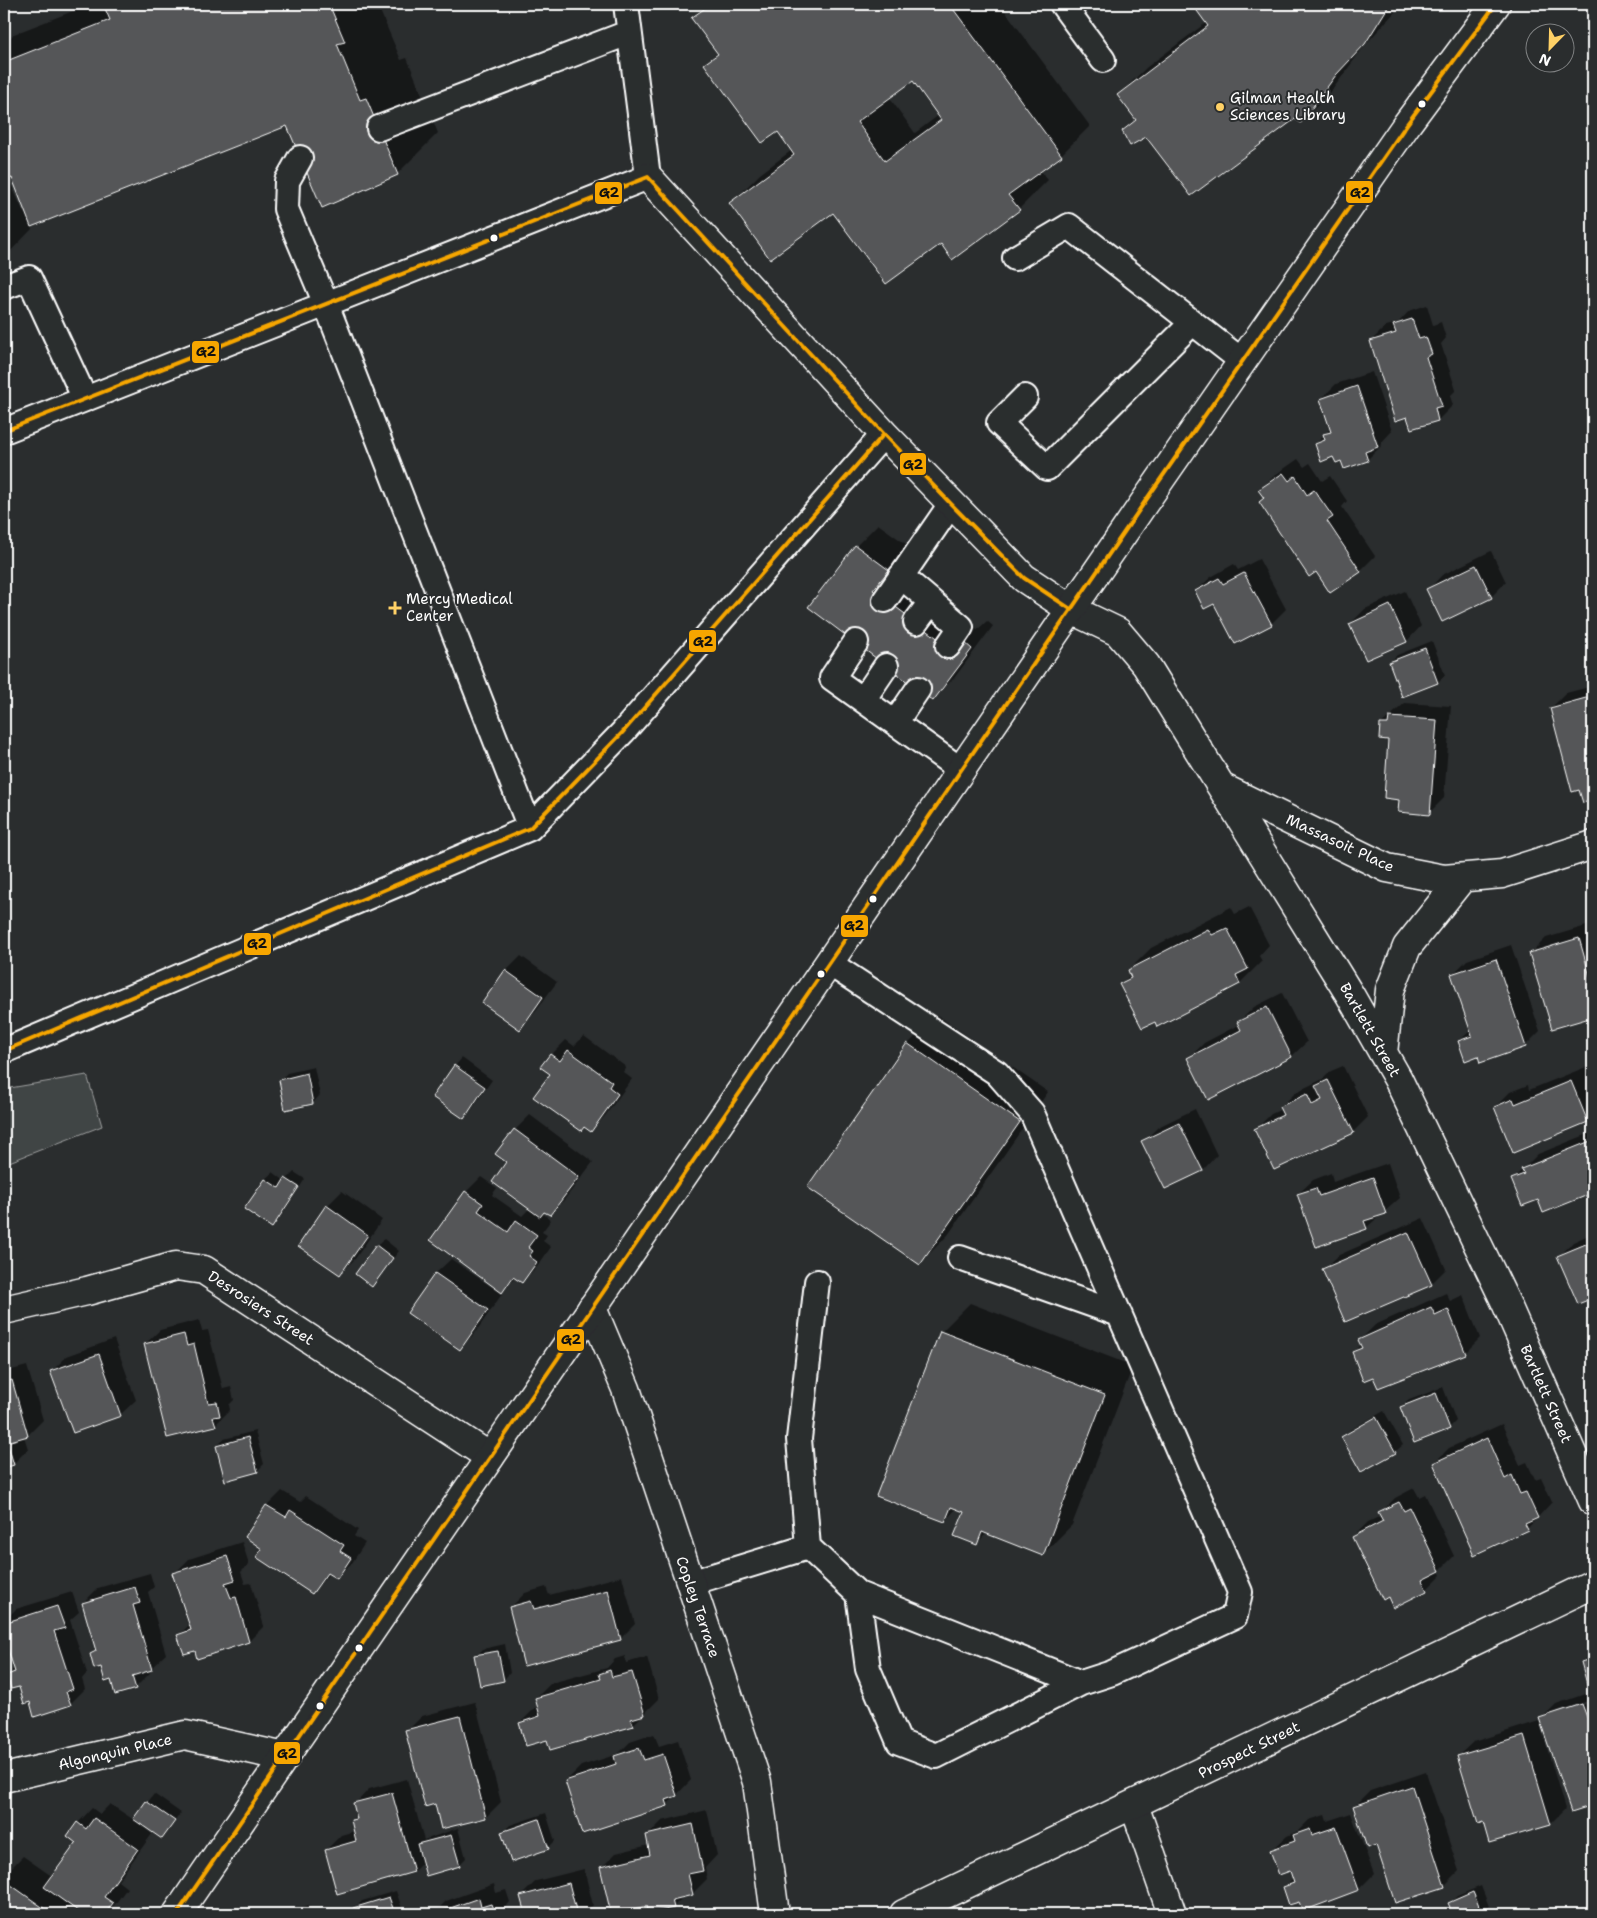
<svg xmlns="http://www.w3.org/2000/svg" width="1597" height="1918" viewBox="0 0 1597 1918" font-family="'Shantell Sans',sans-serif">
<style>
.green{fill:#414445;stroke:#a0a2a2}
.shadow{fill:#0007;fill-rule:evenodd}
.building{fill:#555758;stroke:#fff;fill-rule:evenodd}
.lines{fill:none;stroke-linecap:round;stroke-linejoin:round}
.lane-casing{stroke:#fff;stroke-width:28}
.street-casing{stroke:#fff;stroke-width:31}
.secondary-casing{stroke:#fff;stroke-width:31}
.primary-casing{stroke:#fff;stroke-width:31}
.lane{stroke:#2a2d2e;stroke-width:24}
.street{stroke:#2a2d2e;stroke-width:28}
.secondary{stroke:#2a2d2e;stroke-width:28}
.primary{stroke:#2a2d2e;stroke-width:28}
.bus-1-casing{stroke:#2a2d2e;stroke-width:8}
.bus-1{stroke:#f7a600;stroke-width:4}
.bus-dot{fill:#fff;stroke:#2a2d2e;stroke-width:2}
.poi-dot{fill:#ffd166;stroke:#2a2d2e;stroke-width:2}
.labels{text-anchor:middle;stroke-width:4;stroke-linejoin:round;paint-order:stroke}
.poi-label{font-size:15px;fill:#fff;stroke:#2a2d2e;text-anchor:start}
.street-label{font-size:15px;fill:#fff;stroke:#2a2d2e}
.line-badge{stroke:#2a2d2e;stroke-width:2}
.pale-badge-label{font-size:14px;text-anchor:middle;font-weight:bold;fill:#111}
</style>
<rect width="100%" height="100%" fill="#2a2d2e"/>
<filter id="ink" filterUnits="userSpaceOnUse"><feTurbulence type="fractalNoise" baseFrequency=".02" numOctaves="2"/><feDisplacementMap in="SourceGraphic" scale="10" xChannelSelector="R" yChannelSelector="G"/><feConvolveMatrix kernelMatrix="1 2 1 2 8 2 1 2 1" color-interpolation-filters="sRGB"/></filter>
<g filter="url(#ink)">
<!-- green -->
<path class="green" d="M87,1075L102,1126L4,1164V1089Z"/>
<!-- shadow -->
<path class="shadow" d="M91,4H381L378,6L401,60L407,58L438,133L397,174L287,124L31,226L32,229L4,258V44L14,34ZM12,176L26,212L24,213L8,178Z
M707,4H1000L1090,126L1061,155L1040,170L1048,180L1019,209L941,242L833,211L731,203L760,174L792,150L778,130L706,64L718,52L693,18ZM913,79L939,115L915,133L889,97Z
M1193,4H1400L1394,13L1365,45L1330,93L1301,122L1295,117L1146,135L1123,131L1137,118L1118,95L1147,67L1207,22Z
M1427,305L1433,325L1441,322L1446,338L1441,344L1456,390L1450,396L1453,405L1438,420L1412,428L1371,341L1386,326L1398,323L1409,311Z
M1372,372L1392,431L1381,443L1382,445L1367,460L1342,459L1316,444L1331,428L1321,399L1336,384Z
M1298,459L1304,467L1310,463L1322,481L1330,476L1347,501L1342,507L1375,556L1360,571L1265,498L1260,490L1275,475Z
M878,524L910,547L894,567L977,630L987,621L993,626L955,677L933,699L810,606L856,546Z
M1491,551L1506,582L1491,597L1428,590L1442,575Z
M1259,559L1286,609L1271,624L1214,602L1196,591L1211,577L1234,564L1238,570Z
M1405,591L1421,626L1407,641L1350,624L1365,609Z
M1432,641L1445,675L1438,682L1390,662L1397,655Z
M1593,686V798L1584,801L1551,708L1566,693Z
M1405,703L1451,706L1444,798L1429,813L1400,799L1389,739L1381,724Z
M1231,907L1235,914L1249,907L1269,945L1259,956L1262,961L1240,983L1121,984L1131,974L1129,970L1151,948Z
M1593,924V1016L1553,1027L1531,953L1546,938Z
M1511,945L1540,1031L1525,1046L1479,1054L1459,1041L1471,1030L1452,975L1467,960Z
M521,956L557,982L534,1013L520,1028L484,1002L506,971Z
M1282,993L1307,1042L1292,1056L1209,1098L1189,1058L1204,1043L1240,1024L1239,1022L1254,1007Z
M937,1015L1048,1092L948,1235L919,1264L908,1044Z
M584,1036L626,1067L623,1072L632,1079L605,1116L591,1130L585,1126L552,1073L551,1055L566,1040L574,1046Z
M462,1058L492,1080L471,1110L464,1117L455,1066Z
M1343,1066L1368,1117L1353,1132L1256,1129L1271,1114L1282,1109L1281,1107L1296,1092L1323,1079L1331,1071Z
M314,1067L320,1095L313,1103L286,1108L280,1080L287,1073Z
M1586,1067L1593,1085V1115L1587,1121L1495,1107L1510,1092L1528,1085L1529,1090Z
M1195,1109L1217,1155L1203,1170L1166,1188L1143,1142L1158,1127Z
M530,1115L593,1162L565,1199L550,1214L545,1210L542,1213L551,1220L542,1232L547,1235L543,1241L551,1247L537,1267L522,1281L516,1277L502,1291L466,1192L481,1177L497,1188L492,1195L522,1216L530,1208L508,1162L497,1154L515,1130Z
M1593,1132V1192L1544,1211L1539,1199L1512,1180L1538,1154Z
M1388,1163L1400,1198L1366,1228L1298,1194L1313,1180L1331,1173L1333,1182Z
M273,1172L285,1181L294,1172L305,1179L279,1219L272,1226L265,1179Z
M342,1191L382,1220L355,1259L340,1273L327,1206Z
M1423,1218L1446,1269L1431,1284L1324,1269L1339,1255Z
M1593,1233V1296L1578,1303L1559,1257L1573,1242Z
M384,1239L399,1251L372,1285L377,1246Z
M451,1259L502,1294L475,1333L460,1348L409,1312L436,1273Z
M1446,1293L1450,1301L1463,1295L1480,1338L1465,1353L1374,1375L1354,1352L1361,1344L1360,1340L1375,1325Z
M970,1303L1133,1366L1072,1525L1043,1554L987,1533L977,1543L965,1511L957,1508L945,1521L941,1332Z
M199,1320L202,1331L208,1330L223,1389L231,1387L234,1400L229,1405L230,1410L215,1425L145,1344L160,1330Z
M114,1339L136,1400L121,1414L73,1432L52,1371L67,1356Z
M27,1366L43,1420L28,1435L24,1436L28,1449L13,1464L4,1466V1372Z
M1443,1387L1456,1421L1449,1428L1401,1407L1409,1400Z
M1384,1411L1403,1445L1395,1452L1361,1470L1343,1438L1350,1430Z
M1502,1424L1520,1465L1527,1462L1535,1480L1541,1478L1552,1502L1527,1529L1434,1463L1449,1448Z
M255,1431L264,1464L257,1471L217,1446L224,1439Z
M1414,1488L1419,1497L1425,1494L1454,1556L1439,1571L1441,1575L1426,1590L1389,1595L1353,1537L1368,1522L1381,1516L1380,1513L1395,1498Z
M282,1491L300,1502L306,1496L358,1530L354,1536L365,1543L352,1563L337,1577L330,1573L312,1593L264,1548L267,1506Z
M242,1542L249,1564L241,1572L245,1584L251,1583L264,1626L249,1641L198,1657L196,1649L179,1635L190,1624L174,1574L189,1559Z
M150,1573L154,1587L148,1592L166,1654L149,1670L150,1673L135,1688L111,1678L91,1654L97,1649L83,1603L98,1588Z
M622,1576L635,1624L620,1639L510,1608L525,1593L546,1587L549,1595Z
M72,1592L79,1612L70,1620L87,1673L82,1679L85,1689L70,1704L31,1701L19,1686L8,1675L15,1668L4,1632V1621L16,1609Z
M505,1644L510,1673L503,1680L476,1656L483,1649Z
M1593,1654V1804L1572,1811L1541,1719L1556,1704L1591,1692L1582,1662L1589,1655ZM1588,1701L1589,1703L1557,1714V1711Z
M625,1656L626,1663L647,1657L659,1699L633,1725L548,1738L520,1723L535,1708L539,1707L536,1698L551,1683L607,1668L615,1659Z
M475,1702L501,1802L486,1817L442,1828L436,1802L407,1731L422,1716Z
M1539,1721L1565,1809L1550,1824L1484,1821L1458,1756L1473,1742Z
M654,1734L659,1746L678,1740L691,1780L667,1805L566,1781L581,1766L618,1754L630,1742Z
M1426,1772L1459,1871L1444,1886L1377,1843L1355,1806L1370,1791Z
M407,1779L424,1840L458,1828L466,1858L459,1865L424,1861L414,1871L326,1850L341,1835L355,1831L352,1821L357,1815L355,1804L369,1789Z
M154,1794L181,1813L162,1837L140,1822L139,1824L152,1834L118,1881L127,1888L116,1903L105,1914H4V1875L23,1856L53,1877L77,1842L78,1823L92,1808L100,1814L110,1804L134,1820Z
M707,1810L717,1855L705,1868L707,1879L692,1894L684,1896L673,1907L601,1868L616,1853L649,1845L647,1836L662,1821Z
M546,1813L555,1841L548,1848L503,1832L510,1825Z
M1351,1813L1374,1874L1359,1889L1303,1909L1300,1900L1285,1887L1294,1878L1291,1869L1272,1850L1287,1836L1298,1831L1309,1820L1325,1815L1327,1821Z
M584,1869L593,1905L584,1914H526L521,1896L536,1881Z
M494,1884L496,1893L506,1890L510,1902L504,1909L506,1914H433L446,1901Z
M1481,1886L1492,1914H1454L1450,1903L1457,1896Z
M396,1891L404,1914H357L355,1908L362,1901Z
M309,1905L312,1914H283Z"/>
<!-- building -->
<path class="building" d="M103,4H329L345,42L337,44L360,100L366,98L398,175L322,208L287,126L31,227L12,178L5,180L4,176V62L110,20Z
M711,4H954L951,6L1062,156L1008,195L1020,210L952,260L941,244L886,284L833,213L770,259L729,203L794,155L778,132L762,143L704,64L718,54L691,18ZM913,81L941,120L885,161L857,122Z
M1192,4H1390L1365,44L1336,75L1301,123L1295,119L1191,196L1146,137L1130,146L1122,131L1136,120L1117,95L1208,26Z
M1412,319L1419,339L1426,337L1432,354L1426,357L1442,406L1435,408L1438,421L1411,429L1407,417L1395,421L1370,341L1396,333L1393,325Z
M1357,386L1378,447L1365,452L1368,461L1344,469L1341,461L1336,463L1333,457L1321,462L1315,444L1325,440L1323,434L1331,432L1320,399Z
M1283,473L1289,481L1295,476L1307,495L1314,490L1333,517L1327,521L1361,572L1330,593L1316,572L1309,577L1259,502L1264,498L1258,490Z
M855,545L889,570L873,590L956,652L964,642L972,649L933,701L808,607Z
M1476,565L1492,598L1442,622L1426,589Z
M1244,573L1272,625L1235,644L1214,604L1204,609L1195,591L1219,578L1223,584Z
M1390,605L1407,642L1366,660L1349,624Z
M1425,648L1438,683L1402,697L1389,662Z
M1593,696V800L1583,803L1579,790L1572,792L1550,708Z
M1389,717L1437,720L1430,815L1398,812L1399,800L1384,798L1388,740L1379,739L1380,724H1388Z
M1227,928L1248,969L1236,975L1240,984L1157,1027L1155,1022L1142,1028L1119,984L1131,978L1128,970L1208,929L1212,935Z
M1579,938L1593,987V1017L1552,1029L1529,953Z
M1496,959L1526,1047L1480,1063L1478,1056L1465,1061L1458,1041L1472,1036L1451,974Z
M505,970L543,997L520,1030L482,1003Z
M1267,1007L1292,1057L1208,1100L1187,1058L1241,1030L1237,1022Z
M907,1043L1020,1122L920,1265L807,1187Z
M568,1050L612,1082L609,1087L618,1094L591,1132L584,1127L581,1131L533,1097L550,1074L540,1067L550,1054L560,1061Z
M454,1065L485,1087L464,1119L432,1097Z
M307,1073L313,1104L285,1110L279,1080Z
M1328,1080L1354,1133L1274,1170L1254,1129L1283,1115L1279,1107L1307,1094L1312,1105L1322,1100L1315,1086Z
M1571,1081L1588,1122L1513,1153L1494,1107L1513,1099L1515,1104Z
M1179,1123L1203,1171L1165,1189L1141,1141Z
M514,1129L579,1177L550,1215L544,1212L540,1217L492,1182L506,1162L495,1154Z
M1593,1140V1193L1543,1213L1538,1200L1522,1206L1511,1179L1524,1174L1521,1169Z
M1373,1177L1386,1214L1364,1221L1367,1229L1316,1247L1297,1194L1316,1188L1319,1196Z
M285,1178L299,1187L272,1228L244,1209L265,1179L279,1188Z
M465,1191L483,1204L478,1211L508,1232L516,1220L537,1235L528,1247L533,1251L529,1256L537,1262L522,1283L513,1277L502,1293L430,1240Z
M326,1205L368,1235L340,1275L298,1246Z
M1408,1232L1432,1285L1345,1322L1322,1269Z
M1593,1241V1298L1578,1304L1557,1256Z
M376,1245L393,1258L372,1287L355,1274Z
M435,1273L488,1310L460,1350L407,1313Z
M1431,1307L1435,1315L1448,1309L1466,1354L1378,1388L1373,1377L1363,1381L1352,1352L1362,1348L1358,1340Z
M940,1331L1105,1395L1043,1556L982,1532L977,1545L954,1536L964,1512L951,1507L945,1522L876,1496Z
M184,1334L187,1346L194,1344L208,1403L217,1402L220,1416L213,1417L216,1426L167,1438L144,1344Z
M99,1354L121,1416L73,1433L50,1371Z
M12,1380L28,1436L7,1442L14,1465L4,1468V1382Z
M1436,1393L1450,1429L1414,1443L1400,1407Z
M1376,1417L1396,1453L1361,1472L1341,1437Z
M248,1437L258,1472L225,1481L216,1446Z
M1487,1438L1505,1479L1512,1475L1520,1494L1526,1492L1538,1518L1525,1524L1528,1530L1474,1555L1433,1463Z
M1399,1502L1404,1511L1410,1508L1440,1571L1422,1580L1427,1591L1393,1608L1388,1597L1383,1600L1352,1537L1383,1521L1378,1512Z
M266,1505L286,1517L290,1510L344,1545L340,1551L351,1558L337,1579L327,1573L312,1594L256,1557L262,1549L245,1537Z
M227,1556L235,1580L225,1583L231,1598L236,1597L249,1642L197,1659L195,1651L184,1654L177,1635L191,1630L172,1573Z
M135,1587L140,1603L133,1605L152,1670L132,1676L136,1689L115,1695L111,1680L105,1682L101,1667L94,1669L90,1654L96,1651L82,1603Z
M608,1590L621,1640L524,1666L509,1607L531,1601L534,1609Z
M57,1606L65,1628L54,1631L73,1689L66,1692L71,1705L34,1717L30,1702L24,1704L19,1687L11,1689L7,1675L15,1672L4,1637V1623Z
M498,1651L504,1681L480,1686L474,1655Z
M1593,1658V1698L1591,1699L1581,1662Z
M610,1670L612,1677L632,1672L645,1715L631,1719L634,1726L550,1750L547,1740L526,1746L519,1723L540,1716L535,1698L601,1679L599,1674Z
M1582,1704L1593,1733V1805L1571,1812L1539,1718Z
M460,1716L486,1818L441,1829L435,1804L425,1807L405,1730Z
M1524,1736L1551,1825L1489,1843L1483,1822L1478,1824L1457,1756Z
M639,1748L644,1760L663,1754L677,1796L666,1800L668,1806L582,1834L565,1781L616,1764L614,1756Z
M1412,1786L1445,1887L1395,1903L1376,1845L1367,1848L1353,1806Z
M392,1793L414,1872L337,1894L325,1850L356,1841L351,1820L357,1819L353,1803Z
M146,1801L175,1821L162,1839L133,1819Z
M94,1818L138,1849L104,1897L113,1903L105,1914L91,1913L82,1914L44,1887L76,1843L67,1836L77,1822L86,1829Z
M539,1819L549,1849L511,1862L501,1832Z
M693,1824L703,1871L688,1874L693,1895L672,1900L674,1908L649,1913L647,1906L611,1914L600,1867L650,1855L646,1835Z
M1336,1827L1359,1890L1303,1911L1299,1902L1289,1905L1283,1887L1294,1883L1290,1871L1279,1875L1270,1850L1295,1841L1293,1835L1310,1829L1312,1835Z
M451,1835L460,1866L426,1876L417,1844Z
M4,1880L52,1914H4Z
M569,1883L577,1914H525L520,1896Z
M1473,1892L1482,1914H1453L1448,1903Z
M389,1897L395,1914H355L353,1908Z
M479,1898L481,1907L491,1904L495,1914H433Z"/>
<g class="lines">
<!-- lane casing -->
<g class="lane-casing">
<path id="lane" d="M1062,4L1103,60
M379,128L628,33
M300,158L287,181L286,209L326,304L530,828
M1015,258L1069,226L1242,361
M4,287L29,278L85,399
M1025,397L999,423L1047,468L1192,323
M4,431L648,177L626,4
M901,576L961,627L948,646
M885,600L951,504
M916,622L931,602
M856,642L832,678L961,770
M863,700L886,666
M895,723L918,689
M4,1051L530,828L623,732L884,434
M960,1258L1119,1314
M808,1547L858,1594L1081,1683L1112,1673L1235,1616L1240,1592L1032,1113L997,1073L829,963
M690,1583L808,1547L799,1439L817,1282
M858,1594L868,1669L899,1742L936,1756L1081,1683"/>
</g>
<!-- street casing -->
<g class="street-casing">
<path id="street" d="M648,177L884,434L1024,578L1072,610L1118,632L1146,665L1350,995L1398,1079L1506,1303L1593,1501
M1223,788L1387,868L1444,879L1502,874L1593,845
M1383,1053L1390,990L1407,947L1462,878
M592,1308L626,1389L757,1782L775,1914
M4,1310L87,1291L176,1266L204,1270L490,1457
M4,1778L185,1735L285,1757
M1134,1805L1172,1914"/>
</g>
<!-- secondary casing -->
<g class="secondary-casing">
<path id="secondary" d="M904,1914L1593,1584"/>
</g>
<!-- primary casing -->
<g class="primary-casing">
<path id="primary" d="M177,1914L1144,503L1407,124L1496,4"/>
</g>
<!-- lane -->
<use href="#lane" class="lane"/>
<!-- street -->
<use href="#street" class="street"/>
<!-- secondary -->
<use href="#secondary" class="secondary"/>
<!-- primary -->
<use href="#primary" class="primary"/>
<!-- bus-1 casing -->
<g class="bus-1-casing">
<path id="bus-1" d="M4,431L648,177L884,434L951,504L1024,578L1072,610
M4,1051L530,828L623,732L884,434
M177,1914L1144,503L1407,124L1496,4"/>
</g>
<!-- bus-1 -->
<use href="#bus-1" class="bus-1"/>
</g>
</g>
<!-- markers -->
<g class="bus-dot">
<circle cx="1422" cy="104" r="4.5"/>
<circle cx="494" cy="238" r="4.5"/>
<circle cx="873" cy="899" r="4.5"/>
<circle cx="821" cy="974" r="4.5"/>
<circle cx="359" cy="1648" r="4.5"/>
<circle cx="320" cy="1706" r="4.5"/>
</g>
<g class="poi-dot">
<circle cx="1220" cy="107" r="5"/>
<path d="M392.5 600.5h5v5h5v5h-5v5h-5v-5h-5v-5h5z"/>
</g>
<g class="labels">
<!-- poi labels -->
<g class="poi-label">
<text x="1230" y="103">Gilman Health<tspan x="1230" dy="17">Sciences Library</tspan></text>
<text x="406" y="604">Mercy Medical<tspan x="406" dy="17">Center</tspan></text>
</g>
<!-- street labels -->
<g class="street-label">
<text transform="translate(1340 843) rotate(25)" y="5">Massasoit Place</text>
<text transform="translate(1370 1030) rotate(60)" y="5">Bartlett Street</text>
<text transform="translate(261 1308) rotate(33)" y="5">Desrosiers Street</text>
<text transform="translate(1546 1394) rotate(66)" y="5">Bartlett Street</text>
<text transform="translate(698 1607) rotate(71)" y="5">Copley Terrace</text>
<text transform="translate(1249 1750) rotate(-26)" y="5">Prospect Street</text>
<text transform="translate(115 1752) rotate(-13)" y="5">Algonquin Place</text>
</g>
</g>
<g class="line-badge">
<rect x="1345" y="180" width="29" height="24" rx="5" fill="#f7a600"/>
<rect x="594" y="181" width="29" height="24" rx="5" fill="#f7a600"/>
<rect x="191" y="340" width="29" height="24" rx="5" fill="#f7a600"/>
<rect x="899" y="452" width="28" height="24" rx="5" fill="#f7a600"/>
<rect x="688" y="629" width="29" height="24" rx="5" fill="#f7a600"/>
<rect x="840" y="914" width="29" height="24" rx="5" fill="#f7a600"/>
<rect x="243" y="932" width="29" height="24" rx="5" fill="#f7a600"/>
<rect x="556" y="1328" width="29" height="24" rx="5" fill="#f7a600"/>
<rect x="273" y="1741" width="28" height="24" rx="5" fill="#f7a600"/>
</g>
<g class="pale-badge-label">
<text x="1360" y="197">G2</text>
<text x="609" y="197">G2</text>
<text x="206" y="356">G2</text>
<text x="913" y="469">G2</text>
<text x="703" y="646">G2</text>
<text x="854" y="930">G2</text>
<text x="257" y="948">G2</text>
<text x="571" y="1344">G2</text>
<text x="287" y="1758">G2</text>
</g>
<!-- margin -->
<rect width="1597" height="1918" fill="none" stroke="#2a2d2e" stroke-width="20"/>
<rect x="10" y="10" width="1577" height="1898" fill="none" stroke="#fff" stroke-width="2" filter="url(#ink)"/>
<!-- north arrow -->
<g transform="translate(1550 48) rotate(203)"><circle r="24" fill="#2a2d2e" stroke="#7f8182"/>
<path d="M0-4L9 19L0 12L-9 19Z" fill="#ffd166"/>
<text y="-8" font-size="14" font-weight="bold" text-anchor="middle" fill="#ffffff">N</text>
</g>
</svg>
